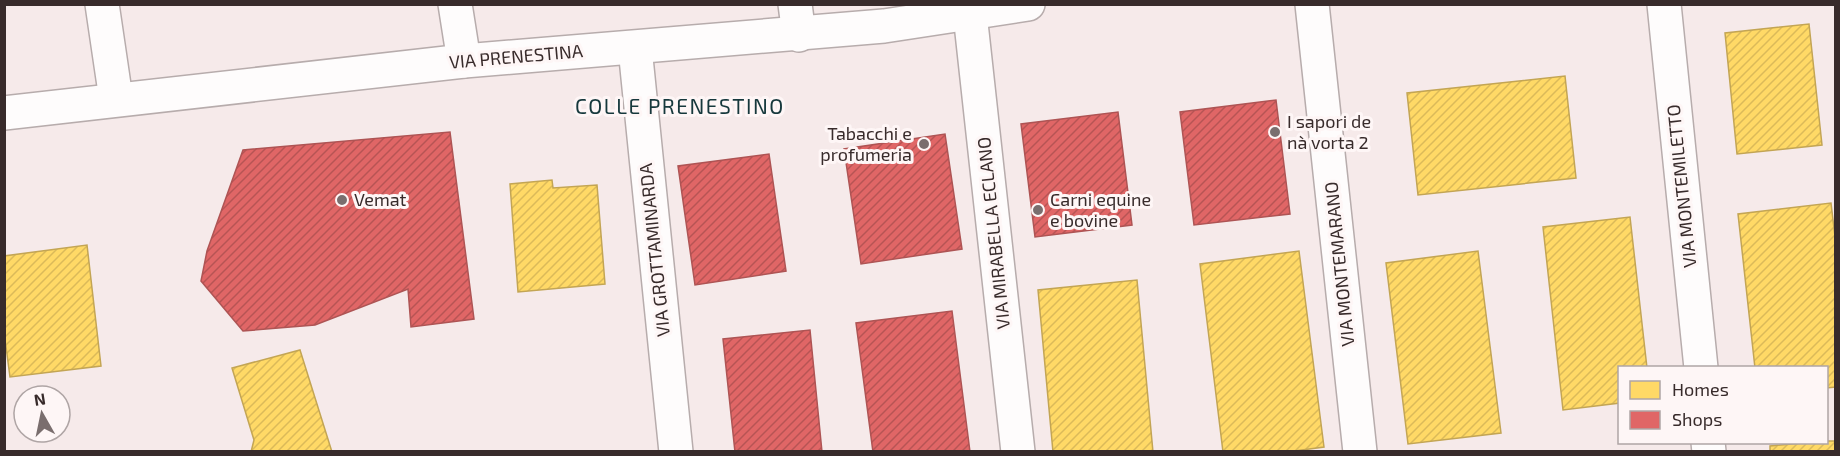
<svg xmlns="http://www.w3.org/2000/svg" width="1840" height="456" viewBox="0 0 1840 456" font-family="'Exo 2',sans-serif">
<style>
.homes{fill:url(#homes-hatch);stroke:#c3a554;stroke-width:1.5}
.shops{fill:url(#shops-hatch);stroke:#ae5454;stroke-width:1.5}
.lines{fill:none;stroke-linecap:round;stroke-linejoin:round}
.minor-casing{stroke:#b7acac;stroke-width:36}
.major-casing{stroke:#b7acac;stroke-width:36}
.minor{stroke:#fefcfc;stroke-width:33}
.major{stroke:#fefcfc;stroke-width:33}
.poi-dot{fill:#7a6e6e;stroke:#fef6f6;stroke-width:2}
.labels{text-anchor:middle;stroke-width:6;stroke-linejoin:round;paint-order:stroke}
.street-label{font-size:18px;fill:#382b2b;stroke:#fef6f6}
.poi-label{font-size:18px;fill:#382b2b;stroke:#fef6f6;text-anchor:start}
.quarter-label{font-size:21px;letter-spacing:1.5px;fill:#16383c;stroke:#fef6f6}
</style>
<defs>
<pattern id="homes-hatch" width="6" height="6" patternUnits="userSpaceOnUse" patternTransform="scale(1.5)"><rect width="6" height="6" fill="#ffd966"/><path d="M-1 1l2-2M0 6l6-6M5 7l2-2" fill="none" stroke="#dbba59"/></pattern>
<pattern id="shops-hatch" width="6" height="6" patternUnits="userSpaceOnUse" patternTransform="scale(1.5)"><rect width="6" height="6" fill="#e06666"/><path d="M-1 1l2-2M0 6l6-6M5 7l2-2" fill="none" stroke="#b75454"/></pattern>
</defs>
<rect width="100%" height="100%" fill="#f6eaea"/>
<!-- homes -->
<path class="homes" d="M1809,24L1822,145L1737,154L1725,33Z
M1565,76L1576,178L1418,195L1407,93Z
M552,180L553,188L597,185L605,284L518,292L510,184Z
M1831,203L1836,245V387L1826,388V368H1755L1738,214Z
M1630,217L1647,368H1620V403L1563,410L1543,227Z
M87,245L101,366L10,377L4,332V256Z
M1299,251L1324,447L1287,452H1223L1200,264Z
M1478,251L1501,433L1408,444L1386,263Z
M1137,280L1153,452H1053L1038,290Z
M300,350L332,452H251L254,440L232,368Z
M1826,441H1836V452H1770V446Z"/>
<!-- shops -->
<path class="shops" d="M1276,100L1290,214L1194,225L1180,112Z
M1118,112L1132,225L1035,237L1021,124Z
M450,132L474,319L411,327L408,289L315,325L243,331L201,281L207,251L243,150Z
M945,134L962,249L861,264L844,149Z
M769,154L786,271L695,285L678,166Z
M952,311L970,452H873L856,323Z
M810,330L822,452H735L723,339Z"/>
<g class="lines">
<!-- minor casing -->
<g class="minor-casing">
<path id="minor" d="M102,4L116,99
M455,4L464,61
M795,4L799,35
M1312,4L1360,452
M1664,4L1701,368
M970,14L1018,452
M635,48L676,452
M1708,442L1709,452"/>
</g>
<!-- major casing -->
<g class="major-casing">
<path id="major" d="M4,113L464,61L884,26L1028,4"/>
</g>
<!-- minor -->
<use href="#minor" class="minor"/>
<!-- major -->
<use href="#major" class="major"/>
</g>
<!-- markers -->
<g class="poi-dot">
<circle cx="1275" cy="132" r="6"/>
<circle cx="924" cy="144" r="6"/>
<circle cx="342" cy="200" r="6"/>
<circle cx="1038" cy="210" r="6"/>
</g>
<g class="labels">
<!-- street labels -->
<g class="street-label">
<text transform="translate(516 57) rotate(-5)" y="6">VIA PRENESTINA</text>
<text transform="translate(1682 186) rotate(-96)" y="6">VIA MONTEMILETTO</text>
<text transform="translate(994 233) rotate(-96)" y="6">VIA MIRABELLA ECLANO</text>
<text transform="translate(655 250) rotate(-96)" y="6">VIA GROTTAMINARDA</text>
<text transform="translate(1340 264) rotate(-96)" y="6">VIA MONTEMARANO</text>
</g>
<!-- poi labels -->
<g class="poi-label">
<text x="1287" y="128">I sapori de<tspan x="1287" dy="21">nà vorta 2</tspan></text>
<text x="912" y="140" text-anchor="end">Tabacchi e<tspan x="912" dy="21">profumeria</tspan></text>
<text x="354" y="206">Vemat</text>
<text x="1050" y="206">Carni equine<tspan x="1050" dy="21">e bovine</tspan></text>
</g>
<!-- quarter labels -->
<g class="quarter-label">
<text x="680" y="114">COLLE PRENESTINO</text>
</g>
</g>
<!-- border -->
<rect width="1840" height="456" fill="none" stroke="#382b2b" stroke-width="12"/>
<!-- legend -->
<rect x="1618" y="366" width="210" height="78" fill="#fef6f6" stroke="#afa5a5" stroke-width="1.5"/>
<rect x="1630" y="381" width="30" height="18" fill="#ffd966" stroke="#afa5a5" stroke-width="1.5"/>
<text x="1672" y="396" font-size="18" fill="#382b2b">Homes</text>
<rect x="1630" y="411" width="30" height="18" fill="#e06666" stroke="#afa5a5" stroke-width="1.5"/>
<text x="1672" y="426" font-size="18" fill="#382b2b">Shops</text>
<!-- north arrow -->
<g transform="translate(42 414) rotate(351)"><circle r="28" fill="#fef6f6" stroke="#afa5a5" stroke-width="1.5"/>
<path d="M0-4.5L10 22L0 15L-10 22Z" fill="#7a6e6e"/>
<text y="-9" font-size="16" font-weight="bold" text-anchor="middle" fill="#382b2b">N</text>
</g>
</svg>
